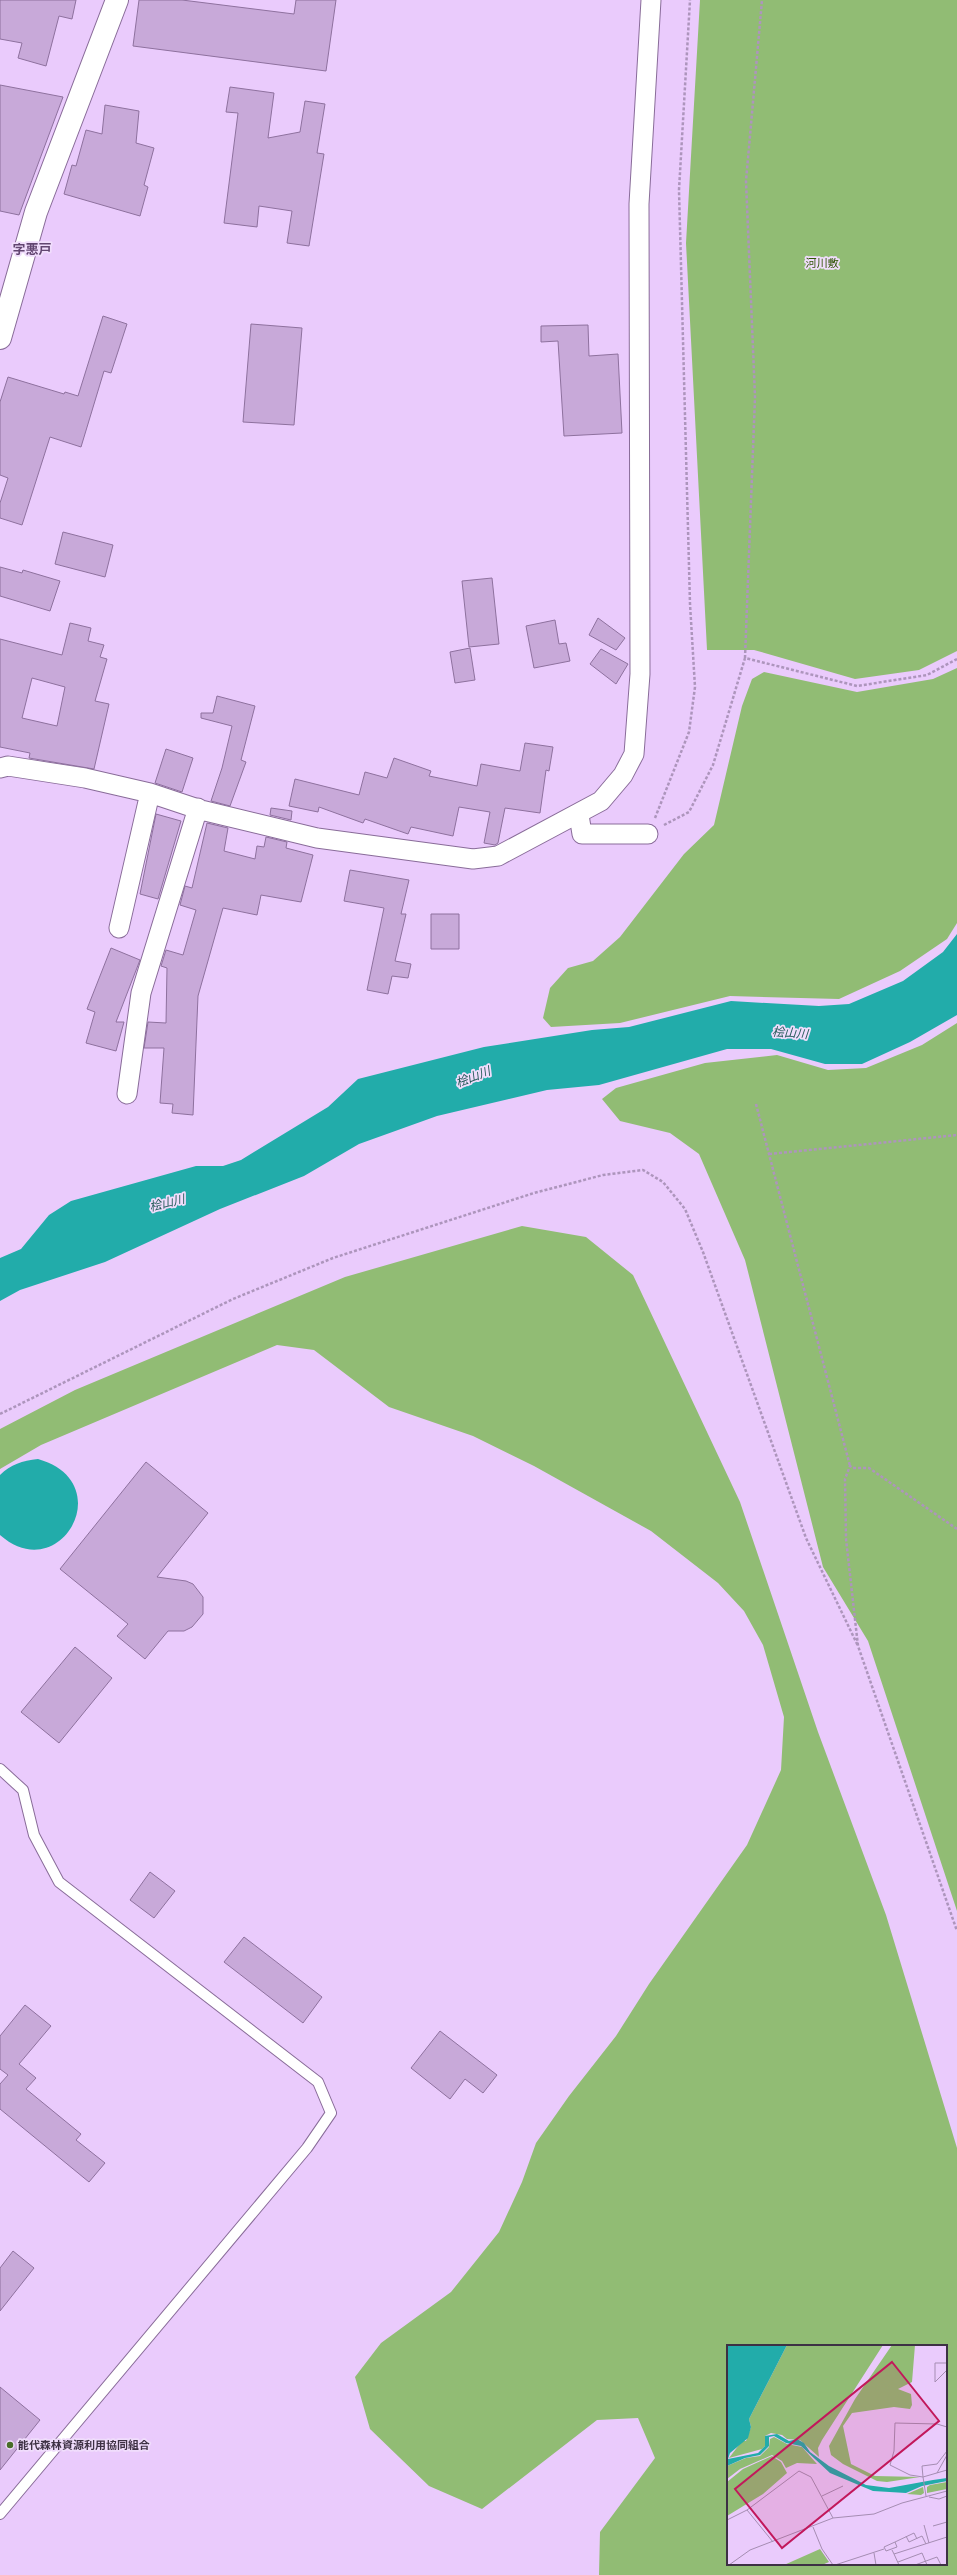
<svg xmlns="http://www.w3.org/2000/svg" width="957" height="2575" viewBox="0 0 957 2575" font-family="'Archivo Narrow','Noto Sans JP',sans-serif">
<style>
.green{fill:#91bc74;fill-rule:evenodd}
.water{fill:#22acaa}
.building{fill:#c8a9d9;stroke:#8e719e;fill-rule:evenodd}
.lines{fill:none;stroke-linecap:round;stroke-linejoin:round}
.service-casing{stroke:#896c99;stroke-width:12}
.minor-casing{stroke:#896c99;stroke-width:21}
.tertiary-casing{stroke:#896c99;stroke-width:24}
.path{stroke:#ad95bc;stroke-width:2.5;stroke-dasharray:3 2;stroke-linecap:butt}
.service{stroke:#fff;stroke-width:10}
.minor{stroke:#fff;stroke-width:19}
.tertiary{stroke:#fff;stroke-width:22}
.poi-dot{fill:#486e28;stroke:#f0ddfc;stroke-width:1.5}
.labels{text-anchor:middle;stroke-width:3.5;stroke-linejoin:round;paint-order:stroke}
.park-label{font-size:11px;fill:#305606;stroke:#f0ddfc}
.poi-label{font-size:11px;font-weight:bold;fill:#3d3144;stroke:#f0ddfc;text-anchor:start}
.water-label{font-size:12px;font-style:italic;fill:#265b5a;stroke:#f0ddfc}
.quarter-label{font-size:13px;font-weight:bold;fill:#624671;stroke:#f0ddfc}
.inset-road{fill:none;stroke:#a58db2;stroke-width:1}
.view{fill:#c2185b;fill-opacity:0.15;stroke:#c2185b;stroke-width:2}
.inset-edge{fill:none;stroke:#3d3144;stroke-width:2}
</style>
<rect width="100%" height="100%" fill="#eacbfc"/>
<!-- green -->
<path class="green" d="M700,0H957V651L919,670L855,679L754,650H707L686,243Z
M957,668V923L947,939L900,971L839,999L730,996L620,1023L551,1027L543,1018L550,988L568,968L593,961L620,937L684,854L714,825L742,706L752,679L764,672L857,692L933,679Z
M957,1023V1911L868,1641L823,1567L745,1260L699,1154L670,1133L620,1121L602,1099L616,1088L705,1063L777,1055L828,1070L866,1068L922,1045Z
M522,1226L586,1237L633,1275L740,1502L818,1732L886,1915L957,2148V2575H599L600,2532L655,2458L638,2418L597,2420L482,2509L429,2486L370,2429L355,2377L381,2343L451,2292L499,2232L522,2182L536,2143L569,2096L616,2036L649,1984L747,1845L781,1770L784,1717L763,1645L744,1611L718,1583L651,1531L534,1466L473,1436L389,1407L314,1350L277,1345L41,1445L0,1469V1429L75,1390L345,1277ZM728,2346H946V2564H728Z"/>
<!-- water -->
<path class="water" d="M957,934V1015L910,1042L862,1064H825L771,1049H727L599,1085L547,1090L437,1116L359,1144L304,1176L220,1209L105,1262L20,1290L0,1301V1258L21,1249L49,1215L71,1201L196,1166H223L241,1160L328,1107L358,1079L484,1047L592,1030L629,1027L731,1001L819,1006L849,1004L903,981L943,952Z
M38,1459C120,1482 60,1588 0,1535V1475C11,1464 22,1461 38,1459Z"/>
<!-- building -->
<path class="building" d="M0,0H76L72,19L59,16L46,66L18,58L22,43L0,39Z
M139,0H182L294,14L296,0H336L326,71L133,46Z
M0,85L63,97L19,215L0,211Z
M230,87L274,93L268,138L300,132L305,101L325,104L317,153L324,154L309,246L287,243L292,211L259,206L257,227L224,223L238,113L226,112Z
M105,105L139,111L136,143L154,148L144,185L148,187L140,216L64,194L72,165L76,166L86,130L102,134Z
M103,316L127,324L111,373L104,371L81,447L50,437L22,525L0,518V503L8,478L0,475V402L8,377L64,394L65,392L78,396Z
M251,324L302,328L294,425L243,422Z
M588,325L589,356L618,354L622,433L564,436L558,341L541,342V326Z
M63,532L113,545L105,577L55,564Z
M0,567L22,573L23,570L60,581L50,611L0,596Z
M492,578L499,644L469,647L462,581Z
M598,618L625,638L616,650L589,635Z
M555,620L559,644L566,643L570,661L534,668L526,626Z
M70,623L91,628L88,641L104,645L100,657L107,659L95,701L109,704L94,769L29,758L30,753L0,747V639L62,655ZM32,678L65,687L57,726L22,718Z
M470,648L475,680L455,683L450,652Z
M601,649L628,664L616,684L590,664Z
M217,696L255,706L241,760L246,762L230,806L211,801L222,768L232,726L201,718V713H213Z
M525,743L553,747L549,771L546,770L540,813L505,808L498,843L495,845L484,843L490,812L459,807L453,836L411,827L408,834L365,819L363,823L319,807L318,812L289,806L295,779L359,795L365,772L387,778L394,758L431,771L429,776L477,786L481,764L520,771Z
M166,749L193,758L182,792L155,783Z
M271,808L292,811L291,820L270,815Z
M156,814L181,821L158,899L140,894Z
M207,823L228,828L224,851L255,859L257,846L264,847L266,837L287,842L286,848L313,855L301,902L261,895L257,915L223,908L198,996L193,1115L172,1113L173,1104L160,1103L164,1048H144L148,1022L166,1023L167,968L161,966L166,950L183,955L196,910L180,905L185,886L192,888Z
M350,870L409,880L401,914H406L395,961L411,964L408,978L392,976L388,994L367,990L384,908L344,901Z
M431,914H459V949H431Z
M111,948L140,960L116,1022H124L116,1051L86,1043L95,1012L87,1009Z
M146,1462L208,1513L157,1577L186,1581L193,1584L203,1597V1614L192,1627L184,1631H168L145,1659L117,1636L128,1624L60,1569Z
M75,1647L112,1678L59,1743L21,1712Z
M150,1872L175,1891L154,1918L130,1900Z
M244,1937L322,1997L303,2023L224,1962Z
M25,2005L51,2026L19,2064L36,2078L26,2089L81,2134L76,2140L105,2163L89,2182L0,2109V2084L8,2075L0,2069V2036Z
M440,2031L497,2075L483,2093L465,2079L450,2099L411,2068Z
M13,2251L34,2268L0,2311V2268Z
M0,2387L40,2420L0,2470Z"/>
<g class="lines">
<!-- service casing -->
<g class="service-casing">
<path id="service" d="M0,1769L23,1790L34,1835L59,1882L318,2082L331,2113L307,2148L0,2514"/>
</g>
<!-- minor casing -->
<g class="minor-casing">
<path id="minor" d="M0,768L8,766L85,778L150,793L201,810L317,838L473,859L498,856L601,801L623,775L634,754L640,674L639,204L651,0
M579,815L582,834H648
M119,928L150,793
M127,1094L141,993L198,808"/>
</g>
<!-- tertiary casing -->
<g class="tertiary-casing">
<path id="tertiary" d="M0,338L36,212L117,0"/>
</g>
<!-- path -->
<path class="path" d="M745,658L755,397L746,181L762,0
M655,818L689,732L695,687L690,604L679,190L690,0
M664,825L689,812L713,765L745,658L857,686L927,675L957,659
M756,1104L850,1466
M769,1154L957,1135
M0,1414L233,1299L333,1258L534,1193L603,1175L643,1170L663,1182L685,1209L703,1252L806,1538L858,1646
M957,1529L869,1468H853L850,1466L845,1479L846,1539L858,1646L957,1931"/>
<!-- service -->
<use href="#service" class="service"/>
<!-- minor -->
<use href="#minor" class="minor"/>
<!-- tertiary -->
<use href="#tertiary" class="tertiary"/>
</g>
<!-- markers -->
<circle class="poi-dot" cx="10" cy="2445" r="4"/>
<g class="labels">
<!-- park labels -->
<g class="park-label">
<text x="822" y="267">河川敷</text>
</g>
<!-- poi labels -->
<g class="poi-label">
<text x="18" y="2449">能代森林資源利用協同組合</text>
</g>
<!-- water labels -->
<g class="water-label">
<text transform="translate(790 1033) rotate(4)" y="4">桧山川</text>
<text transform="translate(473 1077) rotate(-21)" y="4">桧山川</text>
<text transform="translate(167 1203) rotate(-14)" y="4">桧山川</text>
</g>
<!-- quarter labels -->
<g class="quarter-label">
<text x="32" y="254">字悪戸</text>
</g>
</g>
<!-- overview -->
<g transform="translate(727 2345)">
<rect width="220" height="220" fill="#eacbfc"/>
<path d="M60,0H156L95,95L91,103L92,112L73,95L60,94L55,90L44,88L38,91V101L35,104L2,113L15,96H19L24,82L22,74ZM165,0H188L185,37L171,44L184,49L185,60L183,64L167,62L125,68L116,81L124,119L148,131L193,132L160,137L150,136L116,119L104,110L102,101L128,54ZM47,92L60,99L75,102L90,119L70,118L59,123L55,116L45,110L13,124L0,134V121L19,113L33,111L42,102L43,94ZM45,111L54,117L60,128L36,149L0,171V137L16,124ZM220,137V144L200,148V142L203,140ZM196,142L197,148L194,150L180,149ZM93,204L102,217L95,220H57Z" fill="#91bc74"/>
<path d="M0,0H60L22,74L24,82L21,93L3,108L1,114L31,108L38,101V91L50,89L62,96L70,94L77,98L83,107L102,121L139,140L162,143L206,135L220,133V136L195,141L179,148L146,146L103,128L74,101L59,98L47,91L42,92V101L33,110L18,113L0,121Z" fill="#22acaa"/>
<path class="inset-road" d="M220,18H208V37L220,25M220,82L210,79L168,78L167,106L163,120L183,130L196,132L195,121L210,119L220,106M210,128L220,110M95,151L116,141M199,151L196,132L220,125M202,152L212,154L220,151M20,165L46,197M0,175L20,165L72,126L84,132L106,173M197,180L202,198M206,181L220,177M86,182L95,204L106,220M179,191L182,197L195,191L199,199M168,197L170,202L159,206L157,202ZM168,197L187,188L190,194M165,205L167,209L220,192M147,208L149,220M167,209L172,220M171,217L195,208L200,220M2,220L23,205L106,173L147,169L175,158L220,146M108,220L157,204M188,220L210,212L214,220"/>
<path class="view" d="M165,17L212,76L55,203L8,144Z"/>
<rect width="220" height="220" class="inset-edge"/>
</g>
</svg>
